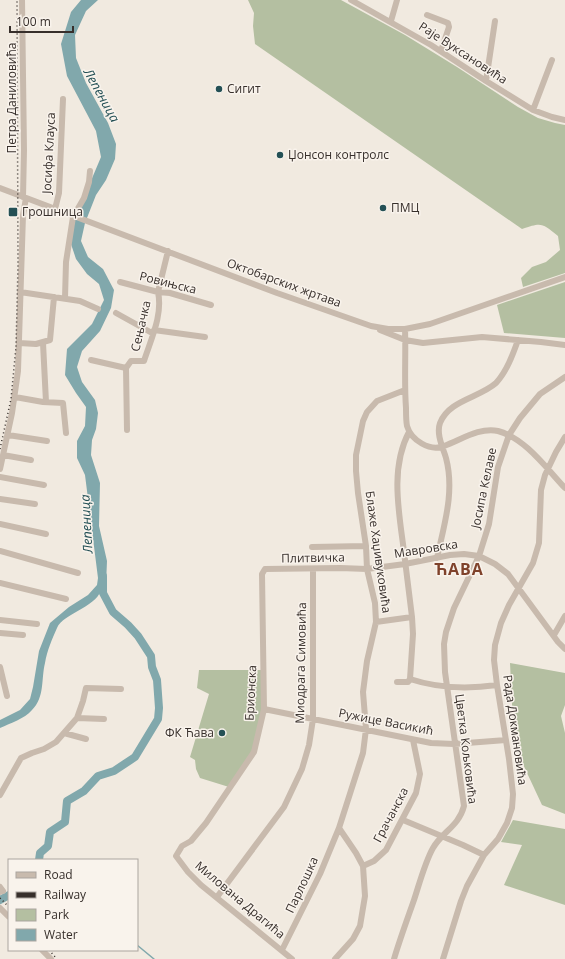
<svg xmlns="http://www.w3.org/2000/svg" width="565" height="959" viewBox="0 0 565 959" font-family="'Open Sans',sans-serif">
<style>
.green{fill:#b4bfa1}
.water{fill:#81a8ac}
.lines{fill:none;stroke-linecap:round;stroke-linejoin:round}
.stream{stroke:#81a8ac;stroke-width:1.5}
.river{stroke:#81a8ac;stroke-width:8}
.minor{stroke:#c8baad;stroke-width:6}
.rail{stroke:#372f2b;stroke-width:1.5;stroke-dasharray:1 3;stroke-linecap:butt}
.poi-dot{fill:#245055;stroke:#f9f3ec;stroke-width:1.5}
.labels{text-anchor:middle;stroke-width:3;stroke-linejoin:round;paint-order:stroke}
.street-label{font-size:12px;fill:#372f2b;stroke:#f9f3ec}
.poi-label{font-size:12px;fill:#372f2b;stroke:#f9f3ec;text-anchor:start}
.water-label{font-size:13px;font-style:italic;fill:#245055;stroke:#f9f3ec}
.district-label{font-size:16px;font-weight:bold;letter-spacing:1px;fill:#7f422b;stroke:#f9f3ec}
</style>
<rect width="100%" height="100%" fill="#f1eae0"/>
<!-- green -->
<path class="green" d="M248,0H341L405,35L457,67L518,107L538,118L555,123L565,125V273L523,287L521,278L532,267L546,262L560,250L558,236C542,223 542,222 522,229L255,44L253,26L254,13Z
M565,282V338L504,333L497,305Z
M510,663L565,673V705L561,716L565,733V814L542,805L514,745Z
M199,670H261L262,708L252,753L229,787L200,778L196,769L195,760L190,757L209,694L197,688Z
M513,820L565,829V905L504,885L522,845L501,842Z"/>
<!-- water -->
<path class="water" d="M81,0H98L86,11L75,35L76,58L86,83L108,123L116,144L115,159L106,180L96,195L85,223L81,241L88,257L103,269L114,290L111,308L100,331L82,351L77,367L82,382L95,400L98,413L96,429L92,440L91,455L100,483L99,526L107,561L106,585H101C104,605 63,613 57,628C52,639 47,651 45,663C41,679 45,697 32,710C24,719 11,723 0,728V720L20,710L30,699L33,687L39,651L50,623L69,607L88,595L97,585L98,578L85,475L77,458V441L85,426L86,407L76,393L65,375L67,349L92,324L104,300L99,284L87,274L76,259L71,244L74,221L101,157L96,131L67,76L61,44L71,12Z"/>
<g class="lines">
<!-- stream -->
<path class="stream" d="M137,945L154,959"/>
<!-- river -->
<path class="river" d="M39,860L40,853L48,846L50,832L65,822L67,801L84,791L98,776L114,771L135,757L158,719L159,708L157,680L152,667L151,656L138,636L128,625L113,612L103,593V576
M0,900L9,895"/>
<!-- minor -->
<path class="minor" d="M22,0L24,150L23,197
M351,0L431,45L486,81L533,110L552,117L565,120
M427,15L448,23L449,27L441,51
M391,21L397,0
M486,81L495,21
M533,110L552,60
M0,188L277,293L371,326L388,329H405L430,324L565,277
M55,209L59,193L63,99
M120,282L158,292L170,293L211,305
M20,292L80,301L98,309
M65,298L66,262L73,217L84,198L89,182L90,171
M116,313L152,333
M405,329C406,355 404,382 406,408C406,414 406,421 407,426C411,440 430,452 444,446C461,440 479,427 498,431C525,438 547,469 565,488
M154,330L205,337
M380,330L405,340L423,343L482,337L541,342L565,345
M19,343L36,344L50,340L54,297
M43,343L46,402
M91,360L126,368
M15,397L43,402L63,403L66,433
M127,430L126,368L131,361H144C151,339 163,315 158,292L168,251
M409,432C391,466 398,507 403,544C406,568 409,593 412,617L413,634L410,679
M8,435L47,441
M3,455L31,460
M0,469L12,413L18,371L23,215L26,198
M0,477L44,485
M0,499L35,504
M0,524L46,534
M312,547L366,546
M0,551L78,573
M437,558C444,525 455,492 446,458C443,448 436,434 440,423C449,400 479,398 496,383C507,371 513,354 518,340
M0,583L66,599
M0,620L37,624
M376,622L412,617
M0,633L23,635
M554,635L565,616
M0,667L7,696
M397,682H408L410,679C437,688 469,689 497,685
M264,709L431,743L454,744L506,740
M77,718L104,719
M64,733L86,739
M0,795L21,758L32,753L44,749L56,742L77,718L83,701L86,688L121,689
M403,820L463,845L484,855
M363,866L374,861L386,850L416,793L420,774L413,740
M0,887L3,891L0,892
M217,897L284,807L302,769L309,745L313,719V569
M0,908L9,917
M42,950L51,959
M282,950L320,874L339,828
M292,959L201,885L188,872L176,856L182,846L191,841L206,823L254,752L264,709L262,574L265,569L340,568L367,569L405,564L450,555L464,554L479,556L495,564L508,574L558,642L565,649
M335,959L353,939L360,926L365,896L363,866L356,853L339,828L363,753L366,729L363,692L367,661L376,622L375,603L367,569L366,546L358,493L356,471V455L363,421L367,412L377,401L405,390
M394,959C400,939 407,920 414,900C419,885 425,862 433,848C442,832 459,826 464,806L445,672L444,644L446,632L454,608L479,556L489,524L498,467L509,435L520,418L540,394L565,377
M443,959L461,901L467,886L484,855L498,839L507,823L512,808L513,794L509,759L497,685L494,660L495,645L501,623L509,605L533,563L539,543L541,490L545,475L556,452L565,437"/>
<!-- rail -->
<path class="rail" d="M0,449L11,399L16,347L18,265L17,0
M0,898L9,907
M49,950L57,959"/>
</g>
<!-- markers -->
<g class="poi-dot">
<circle cx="219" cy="89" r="4"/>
<circle cx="280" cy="155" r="4"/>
<circle cx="383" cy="208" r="4"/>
<rect x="8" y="207" width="10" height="10" rx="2"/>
<circle cx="222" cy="733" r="4"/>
</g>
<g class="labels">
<!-- street labels -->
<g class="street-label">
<text transform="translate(463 53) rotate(33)" y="4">Раје Вуксановића</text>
<text transform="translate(12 98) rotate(-90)" y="4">Петра Даниловића</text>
<text transform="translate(49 153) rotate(-87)" y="4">Јосифа Клауса</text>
<text transform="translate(168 283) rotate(14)" y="4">Ровињска</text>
<text transform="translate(284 283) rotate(20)" y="4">Октобарских жртава</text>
<text transform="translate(141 326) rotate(-77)" y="4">Сењачка</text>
<text transform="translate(484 488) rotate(-78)" y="4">Јосипа Келаве</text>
<text transform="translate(426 549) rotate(-9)" y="4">Мавровска</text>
<text transform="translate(378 552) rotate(82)" y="4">Блаже Хаџивуковића</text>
<text transform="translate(313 558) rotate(-1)" y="4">Плитвичка</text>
<text transform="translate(301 663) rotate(-89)" y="4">Миодрага Симовића</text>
<text transform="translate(251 693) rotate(-87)" y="4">Брионска</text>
<text transform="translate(386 722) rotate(11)" y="4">Ружице Васикић</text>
<text transform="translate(515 730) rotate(82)" y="4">Рада Докмановића</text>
<text transform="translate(466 749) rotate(83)" y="4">Цветка Кољковића</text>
<text transform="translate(391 815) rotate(-62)" y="4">Грачанска</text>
<text transform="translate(302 885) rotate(-65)" y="4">Парлошка</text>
<text transform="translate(240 900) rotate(40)" y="4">Милована Драгића</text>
</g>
<!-- poi labels -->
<g class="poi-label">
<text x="227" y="93">Сигит</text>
<text x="288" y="159">Џонсон контролс</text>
<text x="391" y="212">ПМЦ</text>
<text x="22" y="216">Грошница</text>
<text x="214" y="737" text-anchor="end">ФК Ћава</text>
</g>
<!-- water labels -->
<g class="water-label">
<text transform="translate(102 95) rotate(61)" y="5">Лепеница</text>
<text transform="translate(86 524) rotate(-93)" y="5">Лепеница</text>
</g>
<!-- district labels -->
<g class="district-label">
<text x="459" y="575">ЋАВА</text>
</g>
</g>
<!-- legend -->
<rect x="8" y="859" width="130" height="92" fill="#f9f3ec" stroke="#aba59f"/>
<rect x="16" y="872" width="20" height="6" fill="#c8baad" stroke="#aba59f"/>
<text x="44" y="879" font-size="12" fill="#372f2b">Road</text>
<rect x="16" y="892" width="20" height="6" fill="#372f2b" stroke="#aba59f"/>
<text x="44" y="899" font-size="12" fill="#372f2b">Railway</text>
<rect x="16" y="909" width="20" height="12" fill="#b4bfa1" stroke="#aba59f"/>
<text x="44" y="919" font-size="12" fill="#372f2b">Park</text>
<rect x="16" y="929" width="20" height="12" fill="#81a8ac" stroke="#aba59f"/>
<text x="44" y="939" font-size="12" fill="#372f2b">Water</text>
<!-- scale -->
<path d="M10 26v6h63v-6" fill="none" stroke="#372f2b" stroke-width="2"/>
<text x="16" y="26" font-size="12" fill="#372f2b" stroke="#f9f3ec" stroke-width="3" paint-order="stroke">100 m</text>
</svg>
